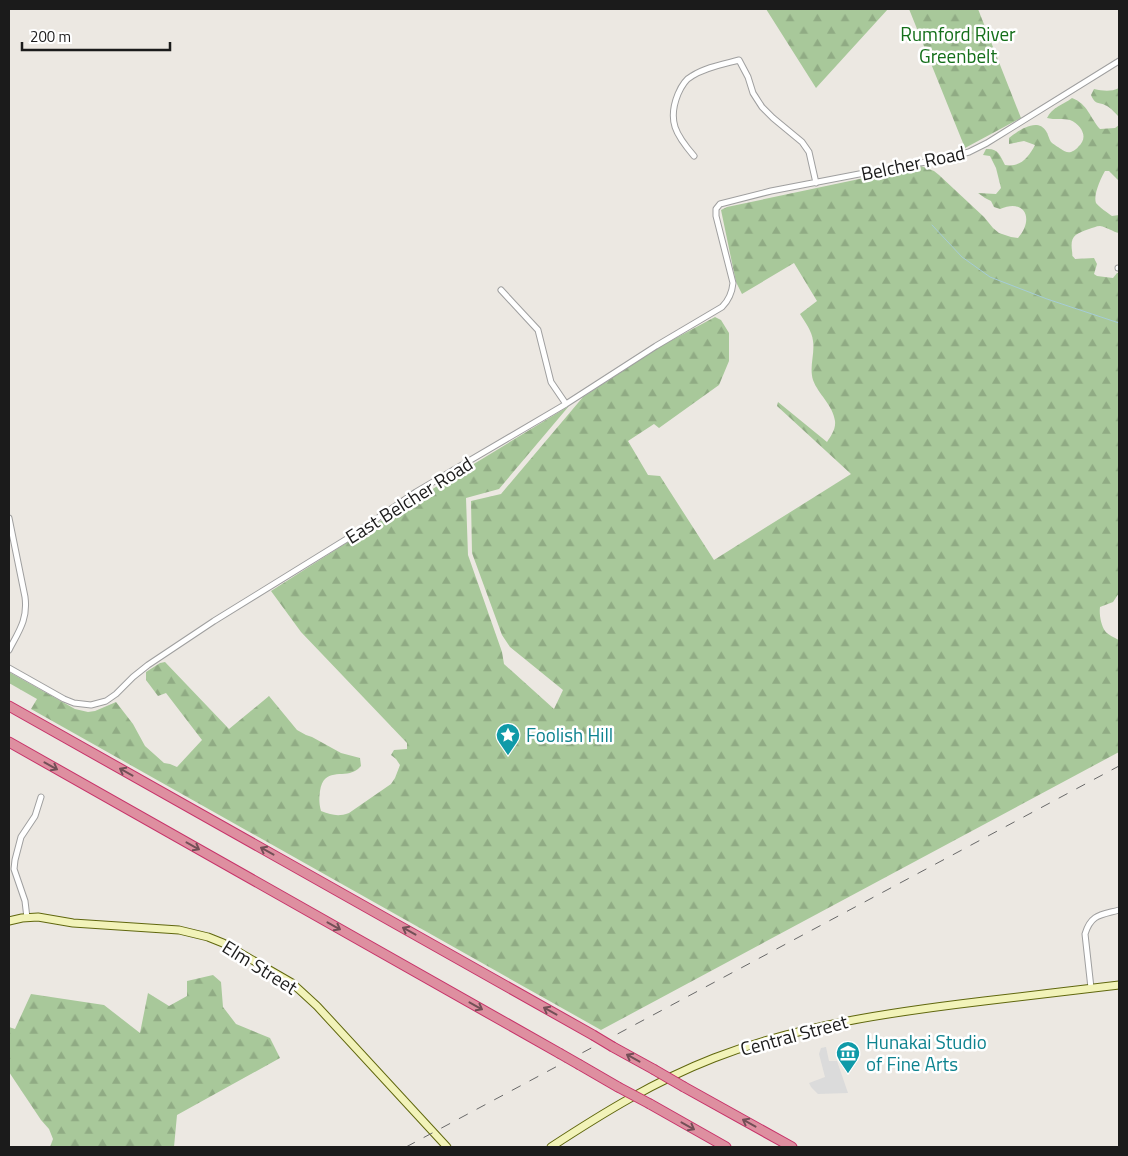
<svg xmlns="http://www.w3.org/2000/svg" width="1128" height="1156" viewBox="0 0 1128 1156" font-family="'Titillium Web',sans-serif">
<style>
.forest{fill:url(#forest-firs)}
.parking{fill:#dbdbdb}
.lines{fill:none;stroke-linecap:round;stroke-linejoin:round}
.stream{stroke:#a5ccd6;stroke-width:1}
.street-casing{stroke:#9f9f9f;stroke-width:7}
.secondary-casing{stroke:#60670e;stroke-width:9}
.highway-casing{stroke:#c73269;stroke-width:11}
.street{stroke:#fff;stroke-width:5}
.secondary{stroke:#f2f3b9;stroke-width:7}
.highway{stroke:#de8fa0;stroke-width:9}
.rail{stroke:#696969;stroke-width:1;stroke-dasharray:10 10;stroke-linecap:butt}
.highway-bridge-casing{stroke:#c73269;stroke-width:11;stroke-linecap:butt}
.highway-bridge{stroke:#de8fa0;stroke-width:9}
.oneway{stroke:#734f57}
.labels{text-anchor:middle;stroke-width:5;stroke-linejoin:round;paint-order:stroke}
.park-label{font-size:19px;fill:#146f1a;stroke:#fff}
.street-label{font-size:19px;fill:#1b1b1b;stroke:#fff}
.culture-label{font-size:19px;fill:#0d838f;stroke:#fff;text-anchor:start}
</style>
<defs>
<pattern id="forest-firs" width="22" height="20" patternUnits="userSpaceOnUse" patternTransform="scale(1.25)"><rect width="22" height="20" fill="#a8c89a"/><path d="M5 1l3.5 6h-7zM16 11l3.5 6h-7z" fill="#90ab84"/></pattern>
</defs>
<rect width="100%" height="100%" fill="#ece8e2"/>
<!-- forest -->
<path class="forest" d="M766,9H888L816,88Z
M909,9H978L1021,118L965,148Z
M1119,88V117C1116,114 1111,108 1107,106C1098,101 1096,106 1091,95L1094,89C1103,91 1111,92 1119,88Z
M1072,98C1088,104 1090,118 1100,129L1115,128L1119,125V181L1109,171H1105C1101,178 1093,195 1096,203C1098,206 1109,214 1112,216L1119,215V233C1113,232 1107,227 1100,226C1096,226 1093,228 1089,229C1075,234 1070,236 1072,251C1073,258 1071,254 1075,259L1094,258L1097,264L1094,274L1097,276L1113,278L1117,273H1119V593L1113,602L1100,607C1099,614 1101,625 1105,631C1108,635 1115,638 1119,640V752L601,1030L31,709L37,699L9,683V672L75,709L88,712L95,711L116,702L133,724L145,746L164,763L170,764L177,767L202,740L166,693L158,696L146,680V672L160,663L165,662L229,729L269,696L297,730L306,735L312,737L341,753L360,758L361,766C359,768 357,770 355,771C342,778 324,767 320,791C319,798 319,804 321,811C332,815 338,817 349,813L391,784L395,778L400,765L396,759L391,755L394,750L407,749V743L301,632L271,591L398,510L569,406L499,489L466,498L468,555L502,652L504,664L554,709L563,690L510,647L502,635L472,553L471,501L501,494L583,397L661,346L715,317L721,320L729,333V361L719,385L659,428L654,424L628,441L648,475L660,476L714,560L851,474L777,406L778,402L827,442C831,436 836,429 835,421C833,405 818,394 813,380C809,367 815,354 813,341C812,331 805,322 800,314L817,301L794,263L742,294L736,282L721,210L727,207L921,166L934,171L939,175L984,217L993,228L999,233L1011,237L1018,238C1034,220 1026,198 1000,209L994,207L991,201L985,198L978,193L996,194L1001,188L996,168L990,156L983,155L986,149C998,148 1000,155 1005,165C1020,168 1029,157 1035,145L1024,141L1009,144V138C1018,131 1037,117 1046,131C1048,134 1049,139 1051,142C1053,144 1058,147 1061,149C1064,151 1067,153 1071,152C1072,152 1078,148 1078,147C1089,138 1082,125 1070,120C1064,118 1054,120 1047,118C1052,107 1063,105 1072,98Z
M213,975L221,982L223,1007L236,1024L270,1038L280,1058L177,1115L174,1147H50L53,1139L49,1129L41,1120L9,1072V1027L15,1029L31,994L104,1005L140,1033L148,993L169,1006L187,996V981Z"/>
<!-- parking -->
<path class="parking" d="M826,1047L829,1061H837L848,1093L818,1094L811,1087L809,1083L825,1077L819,1054L821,1048Z"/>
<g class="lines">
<!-- stream -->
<path class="stream" d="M932,225L962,257L990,277L1047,299L1119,323"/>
<!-- street casing -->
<g class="street-casing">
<path id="street" d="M694,156C676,135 667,121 678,94C681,87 686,79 692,76C706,67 724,64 739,60L748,77L753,93L762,107L773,118L802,142L809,152L816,183
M1118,268H1119
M501,290L538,330L551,382L566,404
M9,518L25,597C28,619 19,631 9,650
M9,668L64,699L74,703L91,705L106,701L116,694L133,677L148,665L214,621L350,537L416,492L566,404L656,346L722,307C729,300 732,293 733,283L716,216V209L720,204L771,191L911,164L936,161L969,152L987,143L1119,61
M27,918L25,901L14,869L15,860L21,837L35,816L41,797
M1091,988L1085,934C1091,914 1101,915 1119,910"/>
</g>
<!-- secondary casing -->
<g class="secondary-casing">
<path id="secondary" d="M9,921L22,918L38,917L73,923L179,930L208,937L223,943L292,983L317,1006L447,1147
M551,1147C603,1113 655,1081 714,1058C800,1025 892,1012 984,1001C1029,996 1074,990 1119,985"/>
</g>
<!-- highway casing -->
<g class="highway-casing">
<path id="highway" d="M9,706L593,1035
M9,742L559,1053
M613,1047L653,1069
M580,1065L618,1087
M684,1087L792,1147
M650,1104L726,1147"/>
</g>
<!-- street -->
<use href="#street" class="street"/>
<!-- secondary -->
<use href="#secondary" class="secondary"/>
<!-- highway -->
<use href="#highway" class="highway"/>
<!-- rail -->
<path class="rail" d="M406,1147L1119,766"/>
<!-- highway-bridge casing -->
<g class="highway-bridge-casing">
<path id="highway-bridge" d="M593,1035L613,1047
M559,1053L580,1065
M653,1069L684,1087
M618,1087L650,1104"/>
</g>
<!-- highway-bridge -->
<use href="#highway-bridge" class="highway-bridge"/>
</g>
<!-- one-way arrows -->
<defs><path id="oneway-shaft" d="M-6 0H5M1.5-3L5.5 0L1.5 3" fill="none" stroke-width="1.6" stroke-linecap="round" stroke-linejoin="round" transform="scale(1.25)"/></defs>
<g class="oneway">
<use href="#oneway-shaft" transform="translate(51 766) rotate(29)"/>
<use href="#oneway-shaft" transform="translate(126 772) rotate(-151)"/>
<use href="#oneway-shaft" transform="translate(193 846) rotate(29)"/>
<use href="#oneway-shaft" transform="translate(267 851) rotate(-151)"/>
<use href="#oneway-shaft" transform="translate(334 926) rotate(29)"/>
<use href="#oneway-shaft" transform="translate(409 931) rotate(-151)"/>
<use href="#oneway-shaft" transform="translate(476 1006) rotate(29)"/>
<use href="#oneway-shaft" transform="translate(550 1011) rotate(-151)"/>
<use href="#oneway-shaft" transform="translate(633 1058) rotate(-151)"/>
<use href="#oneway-shaft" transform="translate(749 1123) rotate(-151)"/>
<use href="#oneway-shaft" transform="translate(688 1126) rotate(29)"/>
</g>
<!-- icons -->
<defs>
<g id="sight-pin" transform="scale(1.25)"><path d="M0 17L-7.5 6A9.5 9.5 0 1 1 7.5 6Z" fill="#0f9aa8" stroke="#fff"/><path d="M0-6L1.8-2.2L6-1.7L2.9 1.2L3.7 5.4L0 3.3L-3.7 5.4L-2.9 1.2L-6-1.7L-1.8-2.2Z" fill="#fff"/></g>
<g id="museum-pin" transform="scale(1.25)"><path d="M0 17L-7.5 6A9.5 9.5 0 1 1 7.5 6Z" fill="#0f9aa8" stroke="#fff"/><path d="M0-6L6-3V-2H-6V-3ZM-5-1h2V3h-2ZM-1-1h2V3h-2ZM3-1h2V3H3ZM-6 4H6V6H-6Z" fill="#fff"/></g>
</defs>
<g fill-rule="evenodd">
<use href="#sight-pin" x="508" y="735"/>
<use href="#museum-pin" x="848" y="1053"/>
</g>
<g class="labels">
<!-- park labels -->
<g class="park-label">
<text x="958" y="41">Rumford River<tspan x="958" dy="22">Greenbelt</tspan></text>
</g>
<!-- street labels -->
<g class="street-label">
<text transform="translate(913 163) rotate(-12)" y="7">Belcher Road</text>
<text transform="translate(409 500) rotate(-32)" y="7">East Belcher Road</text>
<text transform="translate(260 967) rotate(32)" y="7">Elm Street</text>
<text transform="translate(794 1035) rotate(-15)" y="7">Central Street</text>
</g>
<!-- culture labels -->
<g class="culture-label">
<text x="526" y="742">Foolish Hill</text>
<text x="866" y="1049">Hunakai Studio<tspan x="866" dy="22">of Fine Arts</tspan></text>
</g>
</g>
<!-- border -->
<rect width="1128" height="1156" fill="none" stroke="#1b1b1b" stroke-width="20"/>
<!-- scale -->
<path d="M22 42v8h148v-8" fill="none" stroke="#1b1b1b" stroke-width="2.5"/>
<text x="30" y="42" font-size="15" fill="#1b1b1b" stroke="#ffffff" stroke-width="4" paint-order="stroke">200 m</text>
</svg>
